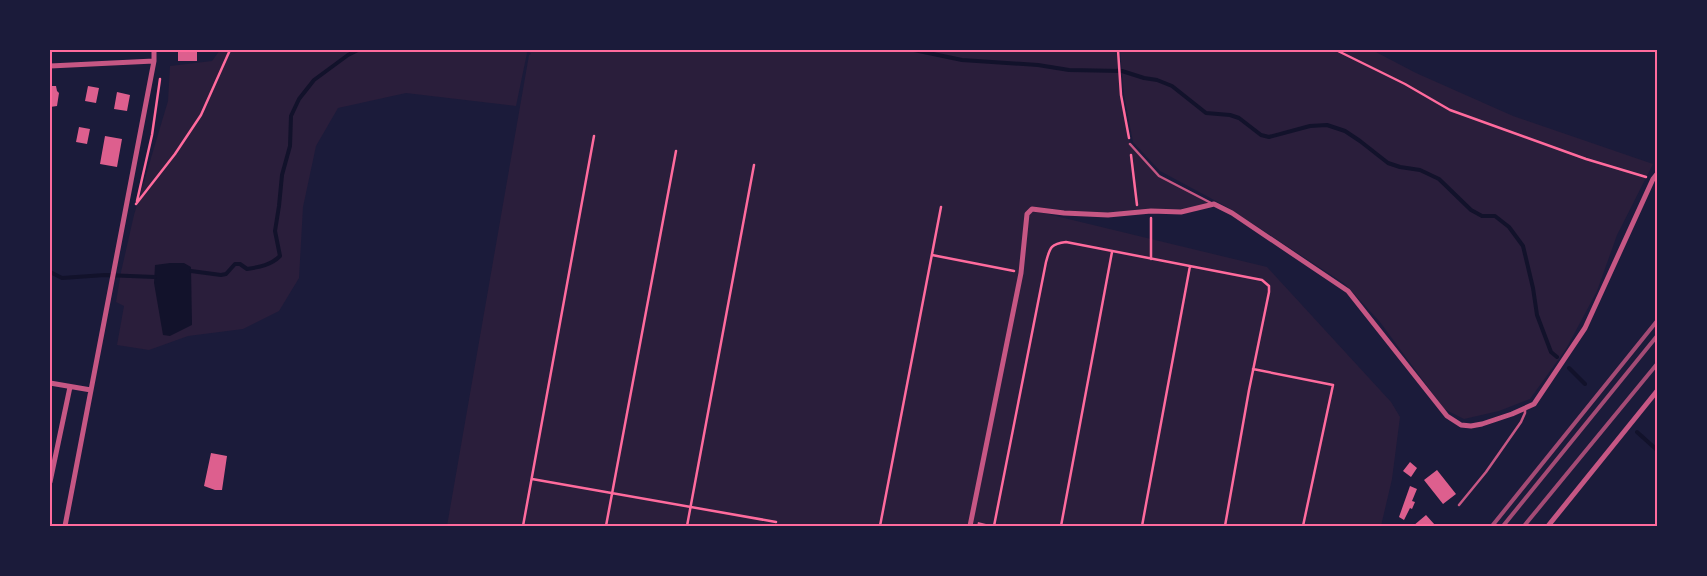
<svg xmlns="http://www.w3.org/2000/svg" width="1707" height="576" viewBox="0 0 1707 576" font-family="Commissioner,sans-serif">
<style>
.green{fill:#2a1e3b}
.water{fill:#12122b}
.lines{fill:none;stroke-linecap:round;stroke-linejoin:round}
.stream{stroke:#12122b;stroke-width:4}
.building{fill:#dd5f8e}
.path{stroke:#ff6b9d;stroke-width:2.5}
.service{stroke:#c65784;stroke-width:2.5}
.minor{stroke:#c65784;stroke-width:5}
.rail{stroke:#a44b75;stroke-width:4}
.neatline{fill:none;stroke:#ff6b9d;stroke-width:2}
</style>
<rect width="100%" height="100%" fill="#1b1b3a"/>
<!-- green -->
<path class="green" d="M220,50H525L527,53L516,106L406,93L338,108L316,146L303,207L299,278L279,311L243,329L188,336L149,350L117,345L124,306L116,302L121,272L134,215L168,101L170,66L212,61Z
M528,50H1118L1121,95L1130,144L1159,176L1214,204L1181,212L1108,215L1031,210L1267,267L1391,402L1400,417L1392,479L1381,526H447L529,55L531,54Z
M1120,50H1372L1416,73L1513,116L1653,164L1617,235L1597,291L1566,349L1530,399L1499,411L1464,419L1444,409L1380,322L1345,284L1227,207L1160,171L1133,142L1124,95Z"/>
<!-- water -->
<path class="water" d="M170,263H184L191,267L192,325L170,336L163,335L154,283L155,265Z"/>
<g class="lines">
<!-- stream -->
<path class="stream" d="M914,50L962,60L1038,65L1069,70L1122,71L1144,78L1157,80L1172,86L1206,113L1230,115L1239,118L1261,135L1269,137L1310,126L1327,125L1345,131L1360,141L1388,163L1400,167L1420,170L1439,179L1471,210L1482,216H1495L1509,227L1523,246L1533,288L1537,315L1551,352L1557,357
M191,271L221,275L226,274L235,264H240L247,269C260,267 271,265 280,256L275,231L279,206L282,175L290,146L291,116L299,99L314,80L348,55L358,50
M50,272L62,278L105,275L155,277
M1569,368L1585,384
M1637,432L1657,450"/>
</g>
<!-- building -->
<path class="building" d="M178,50H197V61H178Z
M50,86H56L57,91L59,93L57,106L50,107Z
M88,86L99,88L96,103L85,101Z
M117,92L130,95L127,111L114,109Z
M79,127L90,129L87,144L76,142Z
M105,136L122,139L117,167L100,164Z
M211,453L227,456L222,490H215L204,486Z
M1410,462L1417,468L1411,477L1403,471Z
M1437,470L1456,494L1443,504L1424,480Z
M1410,486L1417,489L1412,501L1415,502L1412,509L1410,508L1404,520L1399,517Z
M1426,515L1435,525L1433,526H1413Z
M978,522L986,524V526H977Z"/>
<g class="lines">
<!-- path -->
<path class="path" d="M1118,50L1121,95L1129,138
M1336,50L1405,84L1450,110L1586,159L1646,177
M1131,155L1137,205
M137,201L152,135L160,79
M136,204L175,154L201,115L230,50
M932,255L1014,271
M1151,259V218
M1253,369L1333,385L1303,526
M532,479L776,522
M523,526L594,136
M606,526L676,151
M687,526L754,165
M880,526L941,207
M994,526L1046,262C1050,248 1050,244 1066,242L1262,280L1269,286V292L1249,390L1225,526
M1061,526L1112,252
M1142,526L1190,266"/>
<!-- service -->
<path class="service" d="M1130,144L1159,176L1213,204
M1459,505L1486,472L1521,422L1525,413V409"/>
<!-- minor -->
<path class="minor" d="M50,66L154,61
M50,383L91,390
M50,482L70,387
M65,526L154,61V50
M970,526L1021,273L1027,214L1032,209L1064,213L1108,215L1151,211L1181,212L1214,204L1232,213L1348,291L1447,416L1461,425L1471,426L1482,424L1512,414L1534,404L1585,328L1653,179L1657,174
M1548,526L1657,391"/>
<!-- rail -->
<path class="rail" d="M1492,526L1657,321
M1503,526L1657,336
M1524,526L1657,364"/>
</g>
<!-- border -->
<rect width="1707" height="576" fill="none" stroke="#1b1b3a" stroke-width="102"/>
<rect x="51" y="51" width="1605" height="474" class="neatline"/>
</svg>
